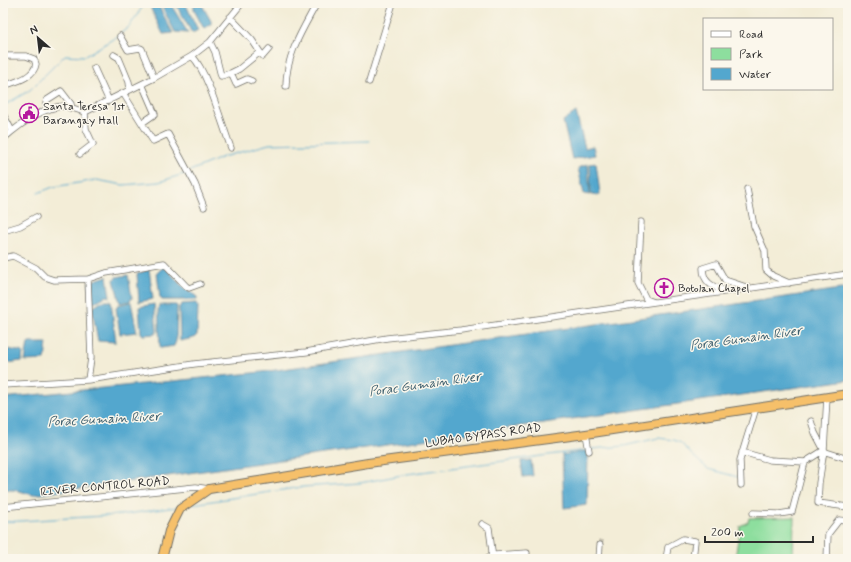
<svg xmlns="http://www.w3.org/2000/svg" width="851" height="562" viewBox="0 0 851 562" font-family="Mynerve,sans-serif">
<style>
.green{fill:#8dde9e;stroke:#5c8464}
.water{fill:#53a7ce;stroke:#3f697c}
.lines{fill:none;stroke-linecap:round;stroke-linejoin:round}
.stream{stroke:#53a7ce;stroke-width:1}
.minor-tunnel{stroke:#cbc6b5;stroke-width:5.5;stroke-dasharray:5.5 3;stroke-linecap:butt}
.minor-casing{stroke:#716f67;stroke-width:7}
.highway-casing{stroke:#716f67;stroke-width:10}
.minor{stroke:#fff;stroke-width:5.5}
.highway{stroke:#f6c06b;stroke-width:8}
.labels{text-anchor:middle;stroke-width:3;stroke-linejoin:round;paint-order:stroke}
.poi-label{font-size:12px;fill:#2b2b2b;stroke:#fbf7ec;text-anchor:start}
.street-label{font-size:12px;fill:#2b2b2b;stroke:#fbf7ec}
.water-label{font-size:13px;font-style:italic;fill:#3b5d6c;stroke:#fbf7ec}
</style>
<rect width="100%" height="100%" fill="#fbf7ec"/>
<filter id="ink" filterUnits="userSpaceOnUse"><feTurbulence type="fractalNoise" baseFrequency=".025" numOctaves="2"/><feDisplacementMap in="SourceGraphic" scale="8" xChannelSelector="R" yChannelSelector="G"/><feConvolveMatrix kernelMatrix="1 2 1 2 8 2 1 2 1" color-interpolation-filters="sRGB"/></filter>
<filter id="wash" filterUnits="userSpaceOnUse"><feTurbulence type="fractalNoise" baseFrequency=".012" numOctaves="4" result="noise"/><feDisplacementMap in="SourceGraphic" scale="16" xChannelSelector="R" yChannelSelector="G"/><feGaussianBlur stdDeviation="0.9" result="paint"/><feColorMatrix in="noise" values="0 0 0 0 0 0 0 0 0 0 0 0 0 0 0 0 0 1.4 0 .05"/><feComposite in="paint" operator="in"/></filter>
<g filter="url(#wash)">
<rect width="100%" height="100%" fill="#f3edd7"/>
<!-- green -->
<path class="green" d="M794,517L793,559H735L740,526L748,522L749,518Z"/>
<!-- water -->
<path class="water" d="M153,3H157L173,33L163,34L151,9Z
M160,3H170L188,33L175,32Z
M175,3H185L198,30L192,33Z
M198,3H201L211,21V24L204,29L194,10V5Z
M576,112L585,148L593,146L595,155L572,159L563,121Z
M596,163L600,194V195H591L590,164Z
M587,164L588,165L590,195L584,194L578,168Z
M162,268H166L180,284L197,297V300H162L160,298L157,273Z
M149,269L153,299L139,302L137,274Z
M128,275L132,298L130,301L120,303L114,280L116,277Z
M107,276L110,297L106,296L91,304L89,282Z
M848,288V380L33,495L16,490H3V398L262,372Z
M103,301H111L116,342L98,341L92,308Z
M131,302L137,332L120,334L116,308L118,305Z
M196,303L198,306L197,335L194,338L180,341L179,307L182,304Z
M154,304L157,331L155,334L143,335L141,333L139,307Z
M160,305H176L177,306L176,341L174,346L161,348L160,346L158,308Z
M28,343H47L45,360L25,361Z
M8,349L23,352L22,361L6,363Z
M588,451L587,505L564,508L562,455Z
M531,460L533,476L523,477L521,461Z"/>
<g class="lines">
<!-- stream -->
<path class="stream" d="M120,34L129,27L145,3
M3,106L30,90L65,55L85,56L118,36
M190,171L223,157L269,144L369,141
M38,193L53,187L97,180L123,185L159,182L187,173
M591,449L624,446L658,438L674,440L681,443L692,455L708,469L738,477
M193,504L302,487L360,483L407,474L586,450
M3,522L120,515L177,507"/>
</g>
</g>
<g filter="url(#ink)">
<g class="lines">
<!-- minor-tunnel -->
<path class="minor-tunnel" d="M600,545L602,537"/>
<!-- minor casing -->
<g class="minor-casing">
<path id="minor" d="M230,17L252,40L260,52L239,69L231,73
M120,36L128,50L140,48L142,49L154,78
M210,42L215,52L221,76L231,73L236,84L247,79L252,81
M260,52L263,56L269,49
M114,55L119,58L129,82L130,90
M3,56H26L34,59L36,64C34,78 14,82 3,86
M192,56C208,72 222,125 231,148
M94,68L109,101
M369,82L393,3
M142,84L155,114L142,123
M286,86C286,55 303,29 317,3
M123,93L153,141L168,134L195,184L204,207
M48,110L46,103L47,100L61,91L71,104L70,108
M3,114L12,131
M3,139C19,125 42,107 64,106C70,106 79,111 85,112L154,78L192,56L210,42L242,3
M80,154L93,144L86,129L85,112
M747,189L754,226L765,251L766,270L773,276L789,283
M641,222L638,283L646,299L654,302
M3,231L20,226L36,217
M3,258L13,256L36,268L45,277L54,280L88,279L106,273L164,263L186,286L189,288L200,284
M88,279L91,358L88,380
M724,290C712,287 703,282 703,268L716,264L725,280L749,288
M3,385L88,380L194,364L306,352L387,338L461,330L848,274
M827,397L824,450L826,452L848,459
M811,421L815,433L824,450L819,483L818,503L848,507
M586,434L589,451
M742,452L770,460L805,462L824,450
M741,485L740,460L756,408
M3,507L196,487L209,489
M753,513L779,514L792,512L805,462
M482,524L489,528L492,551L491,557
M487,559L495,555L527,553
M599,559L600,545
M666,559L668,547L683,539L695,541L693,559
M827,559L828,534L839,520L848,521"/>
</g>
<!-- highway casing -->
<g class="highway-casing">
<path id="highway" d="M162,559L169,531L180,509L209,489L368,463L586,434L848,394"/>
</g>
<!-- minor -->
<use href="#minor" class="minor"/>
<!-- highway -->
<use href="#highway" class="highway"/>
</g>
</g>
<!-- icons -->
<defs>
<g id="civic-ring" transform="scale(1)"><circle r="9.5" fill="#fbf7ec" stroke="#b5179e" stroke-width="1.5"/><path d="M-.6-6.5H3V-4.5H.6V-3L4-1V1h2V6H-6V1h2V-1L-.6-3ZM-1.2 2.5V6h2.4V2.5Z" fill="#b5179e"/></g>
<g id="church-ring" transform="scale(1)"><circle r="9.5" fill="#fbf7ec" stroke="#b5179e" stroke-width="1.5"/><path d="M-1.2-6h2.4v3.5h3.3v2.4h-3.3V6h-2.4V-.1h-3.3v-2.4h3.3Z" fill="#b5179e"/></g>
</defs>
<g fill-rule="evenodd">
<use href="#civic-ring" x="29" y="113"/>
<use href="#church-ring" x="664" y="288"/>
</g>
<g class="labels">
<!-- poi labels -->
<g class="poi-label">
<text x="43" y="110">Santa Teresa 1st<tspan x="43" dy="14">Barangay Hall</tspan></text>
<text x="678" y="292">Botolan Chapel</text>
</g>
<!-- street labels -->
<g class="street-label">
<text transform="translate(483 435) rotate(-8)" y="4">LUBAO BYPASS ROAD</text>
<text transform="translate(105 486) rotate(-5)" y="4">RIVER CONTROL ROAD</text>
</g>
<!-- water labels -->
<g class="water-label">
<text transform="translate(746 337) rotate(-8)" y="5">Porac Gumain River</text>
<text transform="translate(425 383) rotate(-8)" y="5">Porac Gumain River</text>
<text transform="translate(104 418) rotate(-3)" y="5">Porac Gumain River</text>
</g>
</g>
<!-- margin -->
<rect width="851" height="562" fill="none" stroke="#fbf7ec" stroke-width="16"/>
<!-- legend -->
<rect x="703" y="18" width="130" height="72" fill="#fbf7ec" stroke="#a8a59f"/>
<rect x="711" y="31" width="20" height="6" fill="#ffffff" stroke="#a8a59f"/>
<text x="739" y="38" font-size="12" fill="#2b2b2b">Road</text>
<rect x="711" y="48" width="20" height="12" fill="#8dde9e" stroke="#a8a59f"/>
<text x="739" y="58" font-size="12" fill="#2b2b2b">Park</text>
<rect x="711" y="68" width="20" height="12" fill="#53a7ce" stroke="#a8a59f"/>
<text x="739" y="78" font-size="12" fill="#2b2b2b">Water</text>
<!-- north arrow -->
<g transform="translate(38 38) rotate(332)" stroke="#fbf7ec" stroke-width="3" paint-order="stroke">
<path d="M0-3L7 15L0 10L-7 15Z" fill="#2b2b2b"/>
<text y="-6" font-size="11" font-weight="bold" text-anchor="middle" fill="#2b2b2b">N</text>
</g>
<!-- scale -->
<path d="M705 536v6h108v-6" fill="none" stroke="#2b2b2b" stroke-width="2"/>
<text x="711" y="536" font-size="12" fill="#2b2b2b" stroke="#fbf7ec" stroke-width="3" paint-order="stroke">200 m</text>
</svg>
